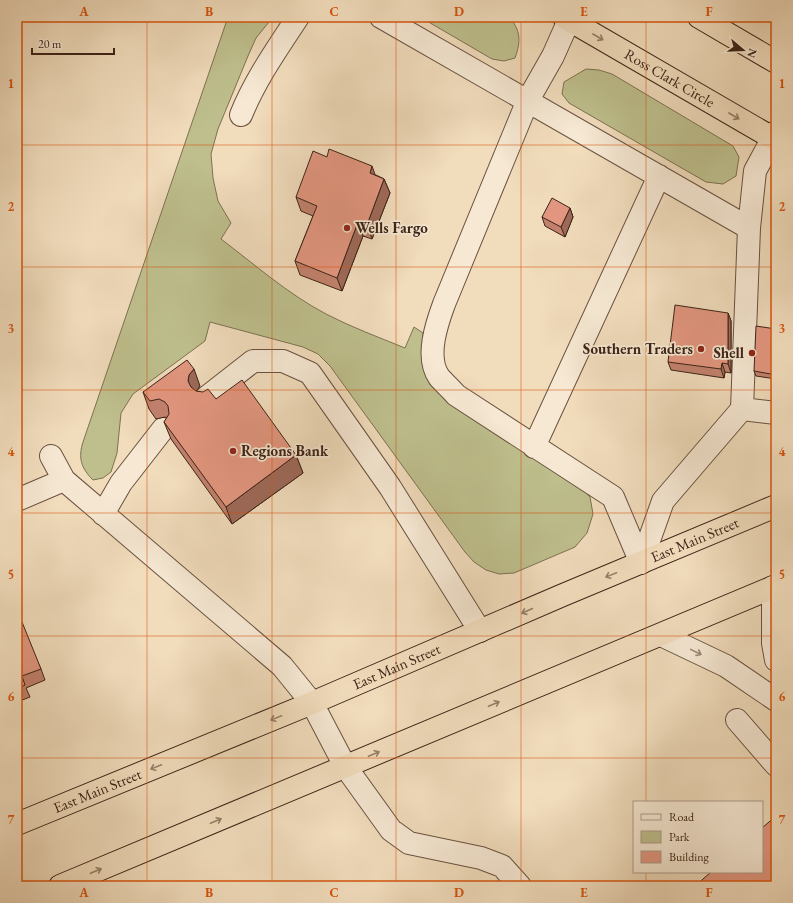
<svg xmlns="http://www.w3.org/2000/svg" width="793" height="903" viewBox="0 0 793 903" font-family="'EB Garamond',serif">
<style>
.green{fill:#bebf8d;stroke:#7d7152}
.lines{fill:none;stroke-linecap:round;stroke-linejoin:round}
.minor-casing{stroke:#695140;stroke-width:24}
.highway-casing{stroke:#3c2317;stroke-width:24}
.minor{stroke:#f6e8d3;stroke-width:22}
.highway{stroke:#f1dcbc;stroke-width:22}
.wall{fill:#c2816d;stroke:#3c2317}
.shaded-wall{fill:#9e6959;stroke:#3c2317}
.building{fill:#e2967f;stroke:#3c2317}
.oneway{stroke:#96806a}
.oneway2{stroke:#998675}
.grid{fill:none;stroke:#d7540d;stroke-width:1;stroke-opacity:0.55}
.poi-dot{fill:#8f2418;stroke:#f6e8d3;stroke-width:1.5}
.labels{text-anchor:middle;stroke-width:3.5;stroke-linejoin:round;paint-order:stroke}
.street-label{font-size:15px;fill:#3c2317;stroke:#f6e8d3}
.poi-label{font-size:15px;font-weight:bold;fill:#3c2317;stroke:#f6e8d3;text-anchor:start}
.neatline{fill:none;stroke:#d7540d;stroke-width:1.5}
.grid-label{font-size:13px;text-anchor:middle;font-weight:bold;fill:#d7540d}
</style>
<rect width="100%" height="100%" fill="#f1dcbc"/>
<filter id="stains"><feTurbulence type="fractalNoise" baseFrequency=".005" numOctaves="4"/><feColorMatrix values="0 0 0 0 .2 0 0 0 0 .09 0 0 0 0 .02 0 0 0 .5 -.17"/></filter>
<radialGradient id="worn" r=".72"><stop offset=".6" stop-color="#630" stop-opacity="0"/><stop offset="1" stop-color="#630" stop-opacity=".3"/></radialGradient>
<!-- green -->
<path class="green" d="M228,17H273L256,38L248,56L218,129L211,154L213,178L218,201L231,223L221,239C254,264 288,294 326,314C351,327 378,337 405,348L414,327L423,333L425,356L577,484L590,497L593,514L587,533L575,547L514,573L499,574L486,570L474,562L465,552L330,366L318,354L303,347L210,322L205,341L133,394L121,413L117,453L111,472L103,478L93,480C81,468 78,458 83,442Z
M420,17H509C521,30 521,42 515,58L504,61L492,59Z
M586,69L599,70L612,74L733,146L739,157L736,176L723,184L706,182L569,103L562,94L564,82Z"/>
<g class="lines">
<!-- minor casing -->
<g class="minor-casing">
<path id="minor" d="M381,17L749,228
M569,20L553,56L528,100L444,304C437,323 425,357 439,377C444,383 451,389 456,395L613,497L641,563
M241,115C255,80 277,49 298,17
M776,132L755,171L749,228L742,409L776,413
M207,397L253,361H283L310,373L390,487L480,631
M534,447L659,176
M51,456L64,480L282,666L312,703L345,766L391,830L409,843L481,858L502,866L520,886
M17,500L64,480
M103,514L121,483L163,429
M641,563L663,501L742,409
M773,587V643L776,660
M661,635L726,666L776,700
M737,720L776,765"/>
</g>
<!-- highway casing -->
<g class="highway-casing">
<g id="highway">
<path id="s1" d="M564,17L776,140"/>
<path d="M699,17L776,62"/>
<path id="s2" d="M17,824L312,703L563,595L776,506"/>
<path d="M60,886L776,586"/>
</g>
</g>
<!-- minor -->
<use href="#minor" class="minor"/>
<!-- highway -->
<use href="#highway" class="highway"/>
</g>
<!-- wall -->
<path class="wall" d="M376,175L384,179L390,193L372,239L363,236L342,291L300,275L295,261L313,216L301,211L296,197Z
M570,208L573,217L565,237L545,226L542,217Z
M728,313L731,321V373L725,372L724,378L671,370L668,362Z
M776,329V379L756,376L754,371Z
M200,386L196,391L216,399L296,455L303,473L232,524L171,439L164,422L167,418L165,417L156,419L149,409L143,392Z
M17,618L41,669L45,680L26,688L30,697L17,702Z"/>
<!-- shaded-wall -->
<path class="shaded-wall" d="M372,166L377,180L370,173Z
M384,179L390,193L372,239L367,225Z
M570,208L573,217L565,237L561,227Z
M358,222L363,236L342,291L337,278Z
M728,313L731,321V373L728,364Z
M722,363L725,372L724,378L721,369Z
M194,369L200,386L195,393V398L188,381L189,375Z
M296,455L303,473L232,524L226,507Z"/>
<!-- building -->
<path class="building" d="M329,149L372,166L370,173L384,179L367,225L358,222L337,278L295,261L317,206L296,197L313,151L327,157Z
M552,198L570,208L561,227L542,217Z
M675,305L728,313V364L722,363L721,369L668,362Z
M756,326L776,329V375L754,371Z
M187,360L194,369L189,375L188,381L191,387L196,391L203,392L208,389L216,399L242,380L296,455L226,507L164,422L169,414L168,406L165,402L159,399L150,401L143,392Z
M20,617L41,669L22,676L25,685L17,689V618Z
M776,816V886H695L711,872H762V828Z"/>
<!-- one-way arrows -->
<defs><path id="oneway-shaft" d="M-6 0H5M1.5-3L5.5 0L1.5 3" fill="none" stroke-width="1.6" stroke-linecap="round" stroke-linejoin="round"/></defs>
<g class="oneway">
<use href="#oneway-shaft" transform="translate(598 37) rotate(30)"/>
<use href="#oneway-shaft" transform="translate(734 116) rotate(30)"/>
<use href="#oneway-shaft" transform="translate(611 575) rotate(158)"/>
<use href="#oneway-shaft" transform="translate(527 611) rotate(156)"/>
<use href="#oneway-shaft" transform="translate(494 704) rotate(-23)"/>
<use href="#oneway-shaft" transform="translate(276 718) rotate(158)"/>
<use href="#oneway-shaft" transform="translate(374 754) rotate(-23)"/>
<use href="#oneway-shaft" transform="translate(156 767) rotate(158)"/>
<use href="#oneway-shaft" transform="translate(216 821) rotate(-23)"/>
<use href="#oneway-shaft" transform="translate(96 871) rotate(-23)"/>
</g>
<use class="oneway2" href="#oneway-shaft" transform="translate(696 652) rotate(26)"/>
<!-- grid -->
<path class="grid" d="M147,17V886M272,17V886M396,17V886M521,17V886M646,17V802M17,145H776M17,267H776M17,390H776M17,513H776M17,636H776M17,758H776M646,872V886"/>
<!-- markers -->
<g class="poi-dot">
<circle cx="347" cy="228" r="4"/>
<circle cx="701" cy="349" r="4"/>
<circle cx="752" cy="353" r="4"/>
<circle cx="233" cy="451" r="4"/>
</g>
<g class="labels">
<!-- street labels -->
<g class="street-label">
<text dy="5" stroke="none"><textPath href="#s1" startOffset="122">Ross Clark Circle</textPath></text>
<text dy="5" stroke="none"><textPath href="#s2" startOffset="735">East Main Street</textPath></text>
<text dy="5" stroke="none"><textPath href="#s2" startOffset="411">East Main Street</textPath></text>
<text dy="5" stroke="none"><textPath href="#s2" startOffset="87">East Main Street</textPath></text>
</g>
<!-- poi labels -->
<g class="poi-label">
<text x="355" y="233">Wells Fargo</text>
<text x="693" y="354" text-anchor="end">Southern Traders</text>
<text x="744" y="358" text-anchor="end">Shell</text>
<text x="241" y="456">Regions Bank</text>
</g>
</g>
<!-- margin -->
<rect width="793" height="903" fill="none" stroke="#f1dcbc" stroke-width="44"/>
<!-- legend -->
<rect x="633" y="801" width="130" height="72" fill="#f6e8d3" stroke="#ac9988"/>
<rect x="641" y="814" width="20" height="6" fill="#f6e8d3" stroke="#ac9988"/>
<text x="669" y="821" font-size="12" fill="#3c2317">Road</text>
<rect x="641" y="831" width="20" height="12" fill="#bebf8d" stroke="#ac9988"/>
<text x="669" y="841" font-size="12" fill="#3c2317">Park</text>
<rect x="641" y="851" width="20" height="12" fill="#e2967f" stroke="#ac9988"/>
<text x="669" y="861" font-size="12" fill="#3c2317">Building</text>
<!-- north arrow -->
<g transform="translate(743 50) rotate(109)" stroke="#f6e8d3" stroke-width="3" paint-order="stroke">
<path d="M0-3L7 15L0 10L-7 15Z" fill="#3c2317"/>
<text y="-6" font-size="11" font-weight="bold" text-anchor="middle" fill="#3c2317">N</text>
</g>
<!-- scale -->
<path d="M32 48v6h82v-6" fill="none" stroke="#3c2317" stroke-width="2"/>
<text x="38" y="48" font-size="12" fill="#3c2317" stroke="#f6e8d3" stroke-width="3" paint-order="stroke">20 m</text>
<rect x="22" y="22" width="749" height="859" class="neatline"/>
<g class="grid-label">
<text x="84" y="16">A</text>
<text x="209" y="16">B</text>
<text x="334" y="16">C</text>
<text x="459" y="16">D</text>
<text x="584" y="16">E</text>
<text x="709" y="16">F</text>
<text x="11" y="88">1</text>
<text x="782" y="88">1</text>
<text x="11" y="211">2</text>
<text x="782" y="211">2</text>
<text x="11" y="333">3</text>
<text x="782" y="333">3</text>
<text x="11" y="456">4</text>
<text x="782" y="456">4</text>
<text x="11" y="579">5</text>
<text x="782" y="579">5</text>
<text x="11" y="701">6</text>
<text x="782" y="701">6</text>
<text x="11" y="824">7</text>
<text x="782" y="824">7</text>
<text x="84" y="897">A</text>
<text x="209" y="897">B</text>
<text x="334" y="897">C</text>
<text x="459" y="897">D</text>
<text x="584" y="897">E</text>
<text x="709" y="897">F</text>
</g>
<rect width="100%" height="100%" filter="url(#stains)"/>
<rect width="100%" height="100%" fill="url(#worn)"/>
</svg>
